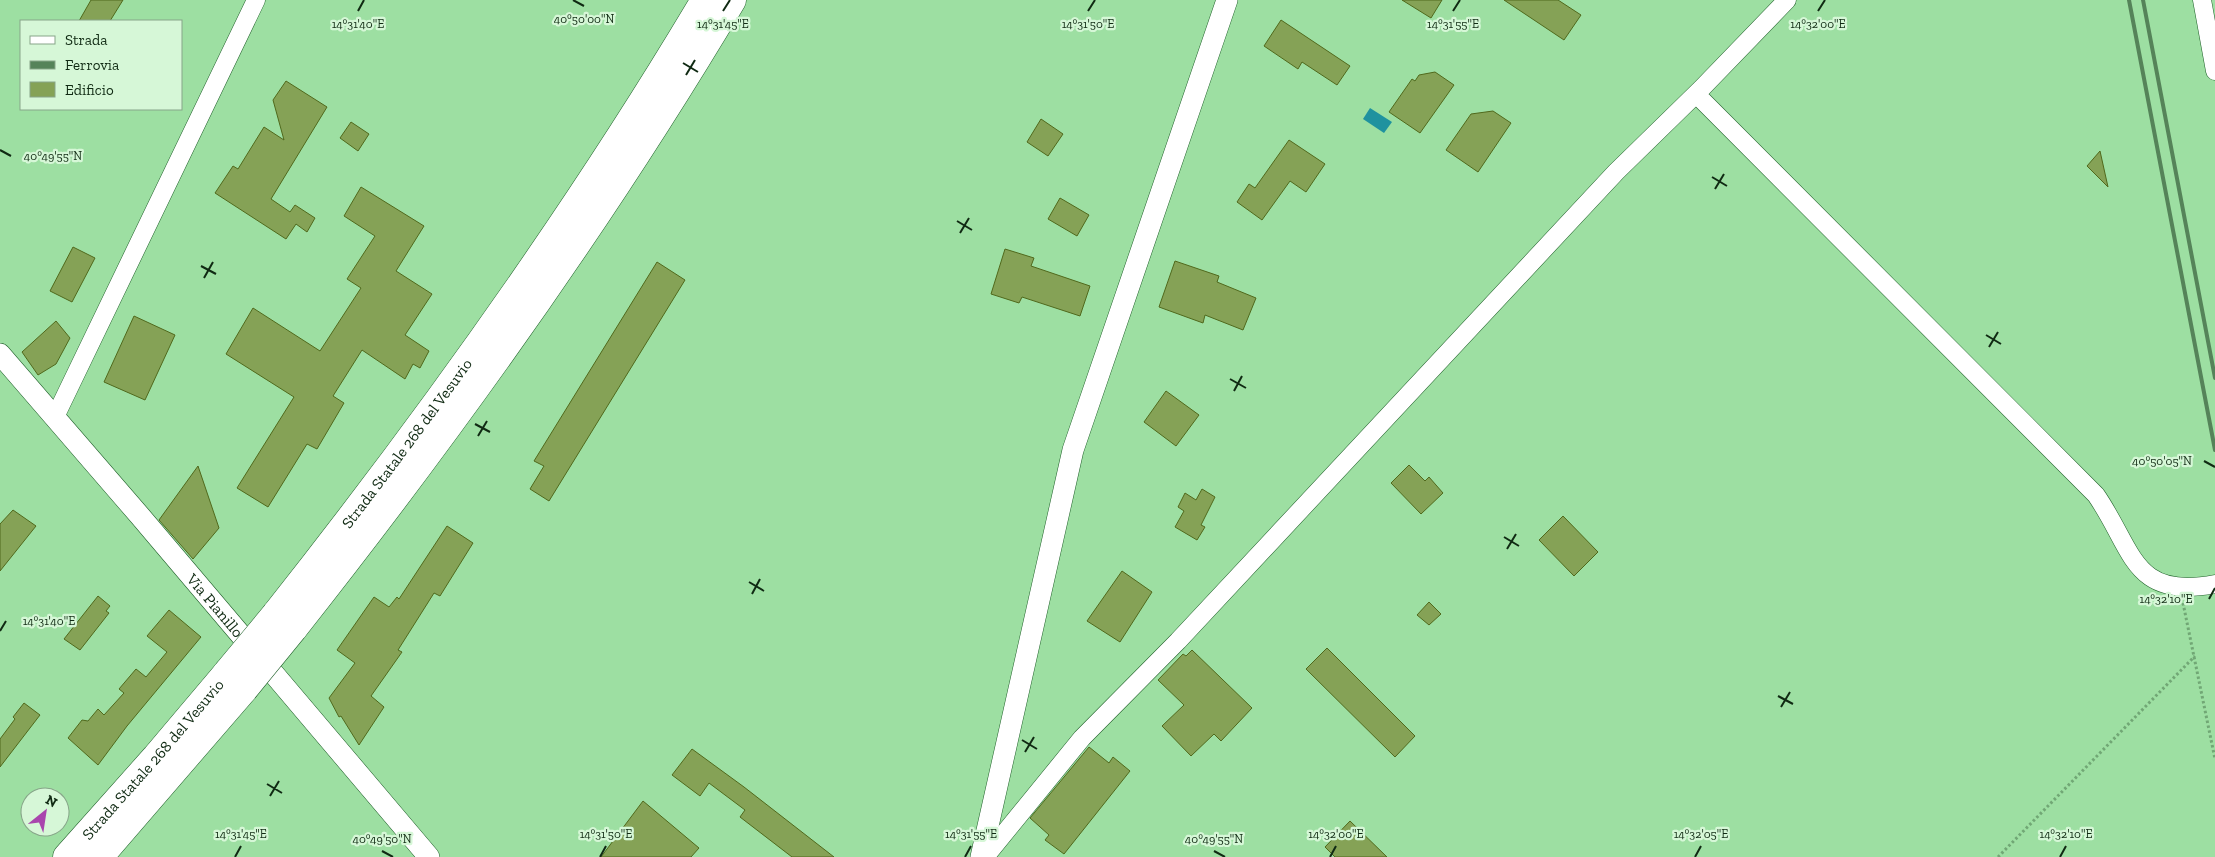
<svg xmlns="http://www.w3.org/2000/svg" width="2215" height="857" viewBox="0 0 2215 857" font-family="'Zilla Slab',serif">
<style>
.water{fill:#1f929f}
.building{fill:#85a256;stroke:#50691c}
.lines{fill:none;stroke-linecap:round;stroke-linejoin:round}
.minor-casing{stroke:#21612b;stroke-width:19}
.tertiary-casing{stroke:#21612b;stroke-width:22}
.trunk-casing{stroke:#21612b;stroke-width:29}
.path{stroke:#71a775;stroke-width:3;stroke-dasharray:2.5 2.5;stroke-linecap:butt}
.minor{stroke:#fff;stroke-width:18}
.tertiary{stroke:#fff;stroke-width:21}
.trunk{stroke:#fff;stroke-width:28}
.rail{stroke:#558359;stroke-width:4}
.trunk-bridge-casing{stroke:#21612b;stroke-width:29;stroke-linecap:butt}
.trunk-bridge{stroke:#fff;stroke-width:28}
.ticks{fill:none;stroke:#102a13;stroke-width:2}
.labels{text-anchor:middle;stroke-width:4.5;stroke-linejoin:round;paint-order:stroke}
.street-label{font-size:16px;fill:#102a13;stroke:#d6f7d7}
.ticks-label{font-size:12px;text-anchor:middle;fill:#102a13;stroke:#d6f7d7;stroke-width:4.5;stroke-linejoin:round;paint-order:stroke}
</style>
<rect width="100%" height="100%" fill="#9ddfa2"/>
<!-- water -->
<path class="water" d="M1370,108L1392,122L1384,133L1363,119Z"/>
<!-- building -->
<path class="building" d="M91,0H123L110,21H79Z
M1402,0H1442L1431,18Z
M1504,0H1558L1581,15L1564,40Z
M1281,20L1350,66L1337,85L1302,62L1298,69L1264,46Z
M1435,72L1454,85L1420,133L1389,112L1412,79L1415,81L1419,75Z
M286,81L327,107L271,199L290,212L295,205L315,218L307,232L296,224L286,239L215,193L233,166L238,169L264,127L284,140L273,100Z
M1493,111L1511,123L1478,172L1446,150L1471,114Z
M1041,119L1063,134L1048,156L1027,142Z
M351,122L369,134L358,151L340,138Z
M1289,140L1325,164L1306,192L1290,181L1262,220L1237,202L1249,184L1255,188Z
M2100,151L2108,187L2087,166Z
M361,187L424,226L396,271L432,294L405,335L429,351L420,368L413,364L405,379L362,350L333,396L344,403L317,449L307,444L268,507L237,488L294,397L226,354L253,308L320,351L361,288L347,279L375,236L344,216Z
M1060,198L1089,215L1077,236L1048,219Z
M73,247L95,258L72,302L50,291Z
M1005,249L1034,258L1031,266L1090,286L1080,316L1022,297L1019,303L991,294Z
M1175,261L1219,276L1217,282L1256,298L1243,330L1205,315L1203,323L1159,307Z
M657,262L685,280L549,501L530,489L544,466L534,461Z
M134,316L175,335L145,400L104,382Z
M56,321L70,338L56,364L38,375L22,352Z
M1166,391L1199,415L1176,446L1144,422Z
M1409,465L1425,481L1429,477L1443,493L1421,514L1391,483Z
M198,466L219,528L193,559L159,520Z
M1202,489L1215,497L1201,525L1205,527L1197,540L1175,527L1184,511L1178,507L1185,493L1196,500Z
M13,510L36,526L0,571V524Z
M1563,516L1598,552L1574,576L1539,540Z
M447,526L473,543L440,596L434,593L398,650L402,652L371,696L384,707L359,745L341,716L339,717L329,698L355,663L337,650L374,597L389,607L397,597L399,599Z
M1122,571L1152,592L1120,642L1087,621Z
M98,596L110,606L106,611L109,613L80,650L64,639Z
M1429,602L1441,614L1429,625L1417,615Z
M169,610L201,637L127,726L98,765L68,738L82,720L88,721L98,709L104,715L124,693L119,689L136,669L146,677L167,652L147,636Z
M1327,648L1415,736L1395,757L1306,669Z
M1192,650L1252,708L1221,741L1214,734L1191,756L1162,726L1184,705L1158,680L1183,654L1186,656Z
M24,703L40,715L0,767V739L15,719L13,717Z
M1089,747L1109,763L1113,757L1130,771L1064,854L1045,840L1049,835L1030,818Z
M692,749L744,787L834,857H792L740,817L745,810L709,783L700,796L672,775Z
M643,801L699,848L691,857H601Z
M1350,821L1387,857H1335L1325,847Z"/>
<g class="lines">
<!-- minor casing -->
<g class="minor-casing">
<path id="minor" d="M2202,0L2215,71
M1696,94L2096,495C2134,550 2132,600 2215,584
M55,417L256,0
M985,857L1082,738L1178,641L1616,172L1701,89L1787,0"/>
</g>
<!-- tertiary casing -->
<g class="tertiary-casing">
<g id="tertiary">
<path id="s1" d="M0,354L140,516L429,857"/>
<path d="M981,857L1073,450L1227,0"/>
</g>
</g>
<!-- trunk casing -->
<g class="trunk-casing">
<g id="trunk">
<path id="s2" d="M276,614C431,418 577,215 705,0"/>
<path d="M293,629C452,428 601,220 732,0"/>
<path id="s3" d="M67,857L156,757L227,673"/>
<path d="M99,857L244,689"/>
</g>
</g>
<!-- path -->
<path class="path" d="M2183,603L2215,759
M1998,857L2195,656"/>
<!-- minor -->
<use href="#minor" class="minor"/>
<!-- tertiary -->
<use href="#tertiary" class="tertiary"/>
<!-- trunk -->
<use href="#trunk" class="trunk"/>
<!-- rail -->
<path class="rail" d="M2129,0L2215,450
M2143,0L2215,378"/>
<!-- trunk-bridge casing -->
<g class="trunk-bridge-casing">
<path id="trunk-bridge" d="M227,673L276,614
M244,689L293,629"/>
</g>
<!-- trunk-bridge -->
<use href="#trunk-bridge" class="trunk-bridge"/>
</g>
<!-- ticks -->
<path class="ticks" d="M573,0L584,6M358,11L364,0M723,11L730,0M1088,11L1095,0M1453,11L1460,0M1818,11L1825,0M683,63L698,72M686,75L695,60M0,150L11,156M1712,177L1727,186M1715,189L1724,174M957,221L972,230M960,233L969,218M201,266L216,274M204,278L213,262M1986,335L2001,344M1989,347L1998,332M1230,379L1246,388M1234,391L1242,376M475,424L490,432M478,436L487,421M2204,461L2215,467M1504,537L1519,546M1507,549L1516,534M749,582L764,591M752,594L760,579M2209,599L2215,588M0,631L6,621M1778,696L1793,704M1781,707L1790,692M1022,740L1037,749M1025,752L1034,737M267,784L282,793M270,796L279,781M382,851L393,857M1214,851L1225,857M235,857L241,846M600,857L606,846M965,857L971,846M1330,857L1336,846M1695,857L1701,846M2060,857L2066,846"/>
<g class="labels">
<!-- street labels -->
<g class="street-label">
<text dy="6" stroke="none"><textPath href="#s2" startOffset="215">Strada Statale 268 del Vesuvio</textPath></text>
<text dy="6" stroke="none"><textPath href="#s1" startOffset="331">Via Pianillo</textPath></text>
<text dy="6" stroke="none"><textPath href="#s3" startOffset="130">Strada Statale 268 del Vesuvio</textPath></text>
</g>
</g>
<g class="ticks-label">
<text x="584" y="23">40°50'00"N</text>
<text x="358" y="28">14°31'40"E</text>
<text x="723" y="28">14°31'45"E</text>
<text x="1088" y="28">14°31'50"E</text>
<text x="1453" y="28">14°31'55"E</text>
<text x="1818" y="28">14°32'00"E</text>
<text x="53" y="160">40°49'55"N</text>
<text x="2162" y="465">40°50'05"N</text>
<text x="2166" y="603">14°32'10"E</text>
<text x="49" y="625">14°31'40"E</text>
<text x="241" y="838">14°31'45"E</text>
<text x="606" y="838">14°31'50"E</text>
<text x="971" y="838">14°31'55"E</text>
<text x="1336" y="838">14°32'00"E</text>
<text x="1701" y="838">14°32'05"E</text>
<text x="2066" y="838">14°32'10"E</text>
<text x="382" y="843">40°49'50"N</text>
<text x="1214" y="843">40°49'55"N</text>
</g>
<!-- legend -->
<rect x="20" y="20" width="162" height="90" fill="#d6f7d7" stroke="#87a589"/>
<rect x="30" y="36" width="25" height="8" fill="#ffffff" stroke="#87a589"/>
<text x="65" y="45" font-size="15" fill="#102a13">Strada</text>
<rect x="30" y="61" width="25" height="8" fill="#558359" stroke="#87a589"/>
<text x="65" y="70" font-size="15" fill="#102a13">Ferrovia</text>
<rect x="30" y="82" width="25" height="15" fill="#85a256" stroke="#87a589"/>
<text x="65" y="95" font-size="15" fill="#102a13">Edificio</text>
<!-- north arrow -->
<g transform="translate(45 812) rotate(30)"><circle r="24" fill="#d6f7d7" stroke="#87a589"/>
<path d="M0-4L9 19L0 12L-9 19Z" fill="#a946ad"/>
<text y="-8" font-size="14" font-weight="bold" text-anchor="middle" fill="#102a13">N</text>
</g>
</svg>
